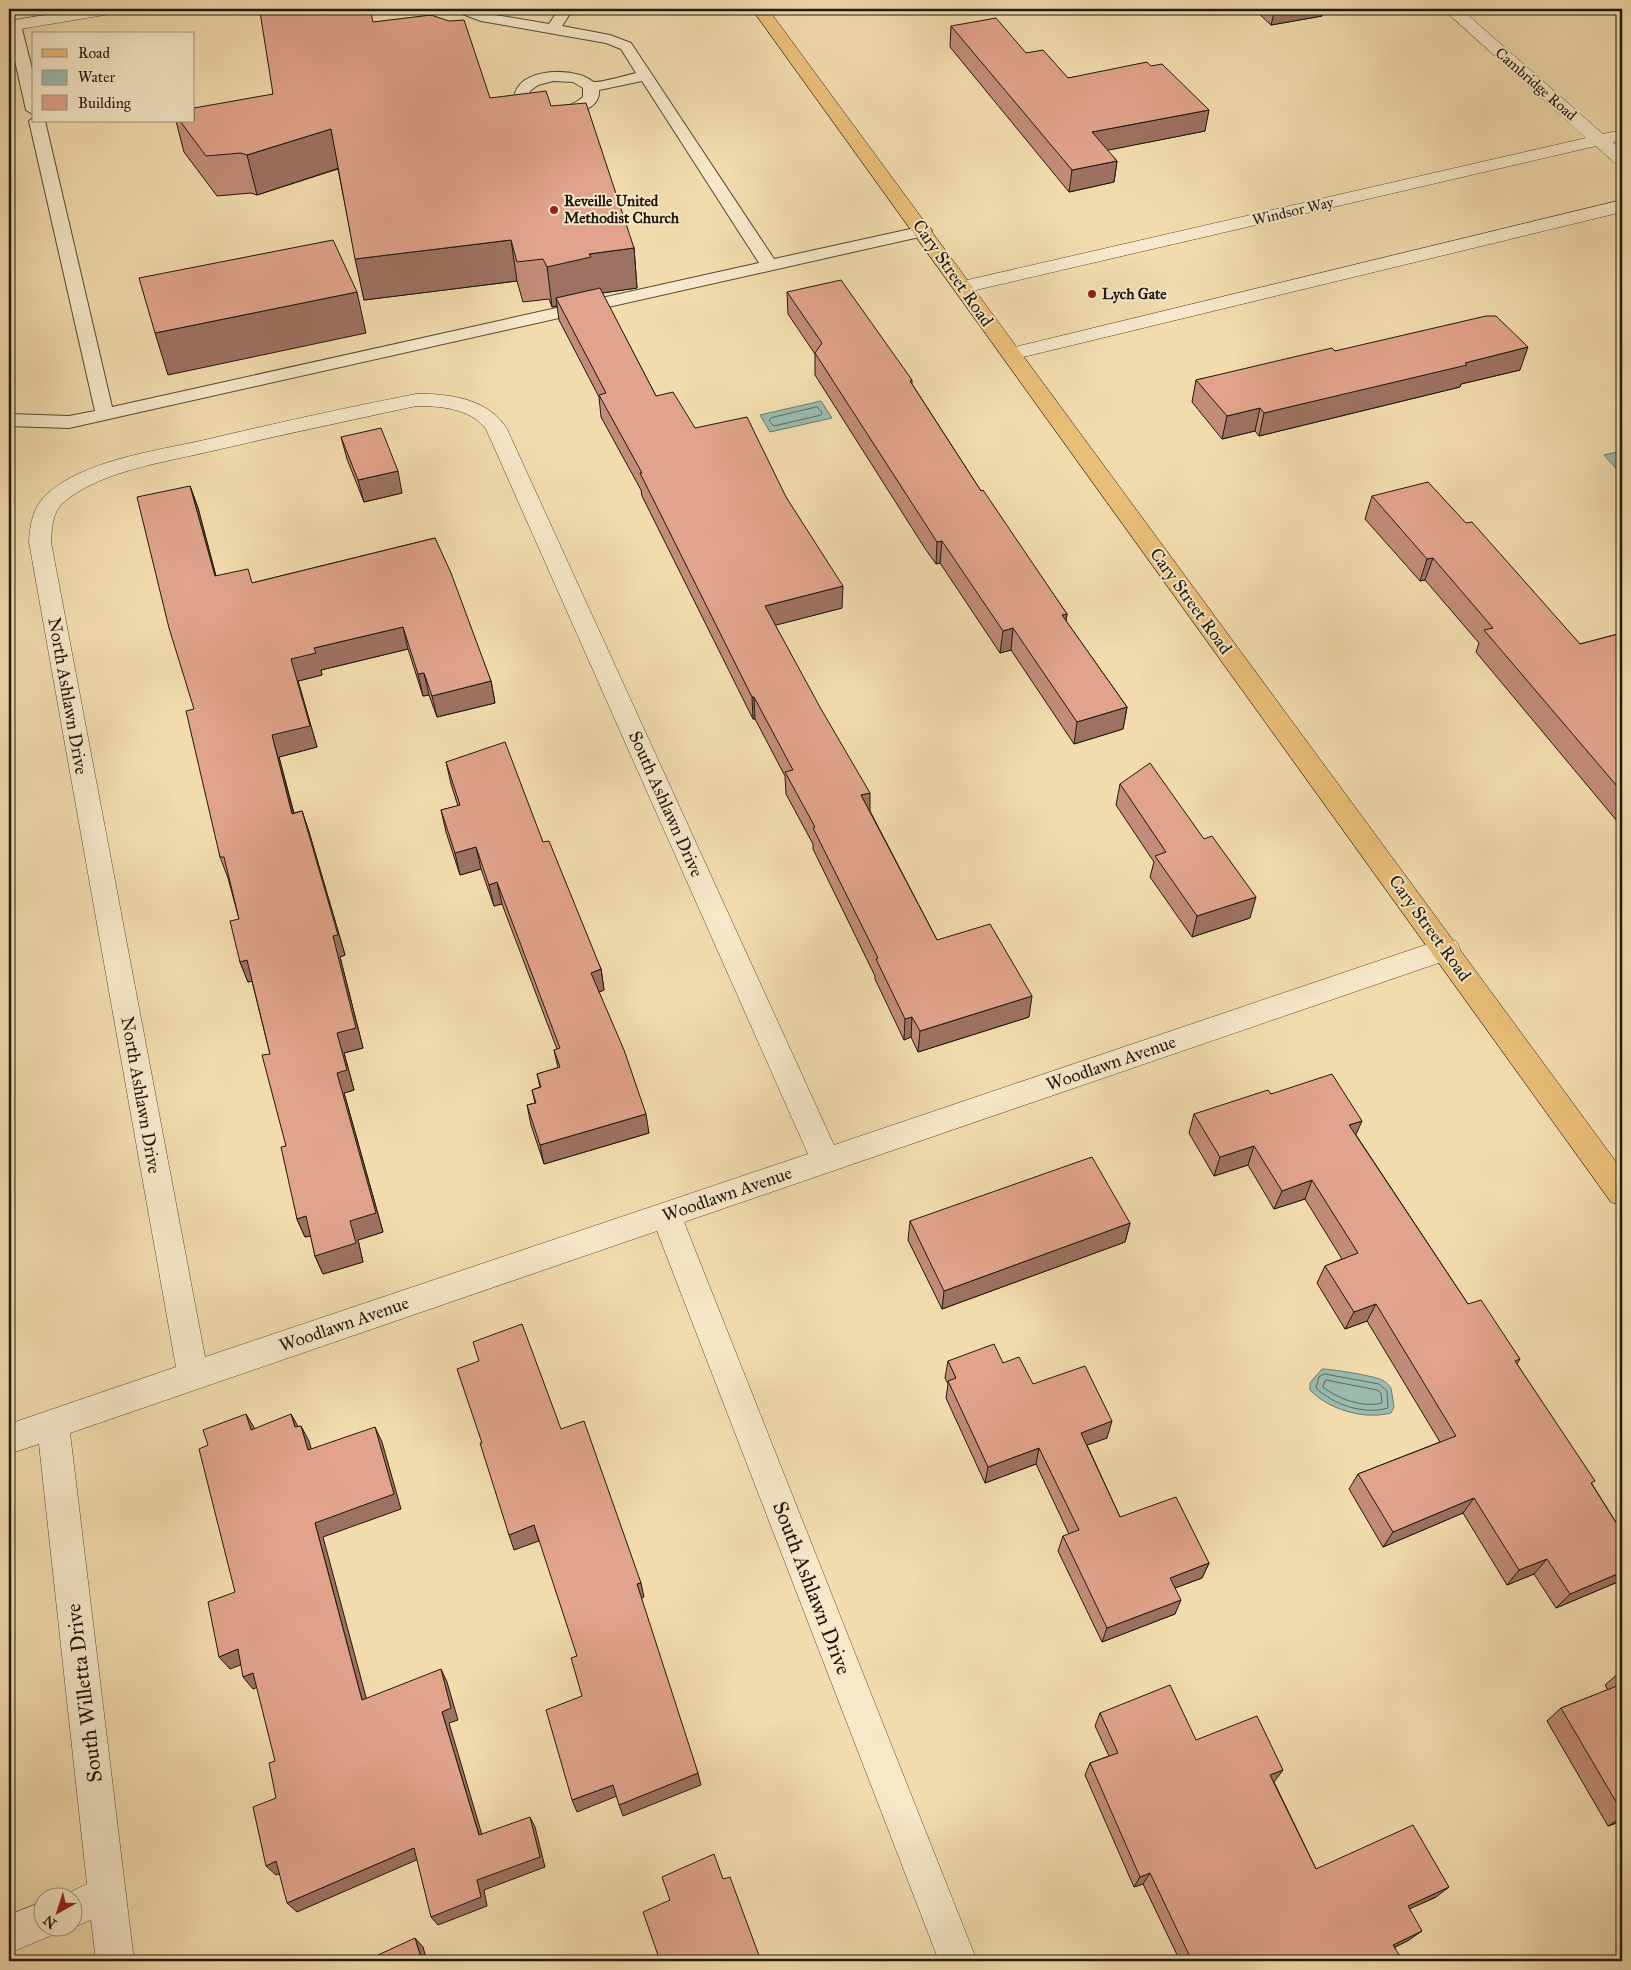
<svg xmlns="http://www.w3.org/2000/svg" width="1631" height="1970" viewBox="0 0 1631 1970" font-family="'IM FELL Great Primer',serif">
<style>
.water{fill:#9bbbaf;stroke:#697a6e}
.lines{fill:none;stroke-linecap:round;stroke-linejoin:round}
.shore{stroke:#5d6a5e;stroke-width:1}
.service-casing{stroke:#544935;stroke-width:2}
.minor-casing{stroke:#544935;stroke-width:1}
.primary-casing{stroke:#1f180d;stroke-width:1}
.service{fill:#f7e8ca;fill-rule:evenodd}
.minor{fill:#f7e8ca;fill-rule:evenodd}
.primary{fill:#e9be77;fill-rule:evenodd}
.wall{fill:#c28c78;stroke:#1f180d}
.shaded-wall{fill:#9e7262;stroke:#1f180d}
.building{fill:#e1a38c;stroke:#1f180d}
.poi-dot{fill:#8f2418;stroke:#f7e8ca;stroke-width:2}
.labels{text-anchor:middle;stroke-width:4;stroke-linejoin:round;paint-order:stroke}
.far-street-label{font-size:15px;fill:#1f180d;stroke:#f7e8ca}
.far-poi-label{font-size:15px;font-weight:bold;fill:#1f180d;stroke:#f7e8ca;text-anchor:start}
.street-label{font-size:18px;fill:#1f180d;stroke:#f7e8ca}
.near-street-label{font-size:21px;fill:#1f180d;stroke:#f7e8ca}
</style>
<rect width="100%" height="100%" fill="#f2dcae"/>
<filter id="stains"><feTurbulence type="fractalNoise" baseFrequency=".004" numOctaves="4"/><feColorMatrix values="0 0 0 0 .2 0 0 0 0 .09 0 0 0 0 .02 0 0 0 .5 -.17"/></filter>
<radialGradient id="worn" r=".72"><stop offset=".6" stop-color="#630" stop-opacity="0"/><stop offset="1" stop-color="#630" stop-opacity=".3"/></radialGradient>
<!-- water -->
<path class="water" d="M821,401L832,418L770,432L760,415Z
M1622,451V475L1604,455Z
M1322,1369C1331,1369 1375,1376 1382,1380C1386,1382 1389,1385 1391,1388L1394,1407L1391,1413C1365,1420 1329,1410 1310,1390V1383Z"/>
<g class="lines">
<!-- shore -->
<path class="shore" d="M817,407L822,412L821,415L774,426L769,421L771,418Z
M1325,1374L1379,1384L1387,1391L1388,1408C1364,1415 1334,1405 1316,1388L1319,1377Z
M1326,1380L1377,1390L1381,1393L1382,1403C1363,1408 1338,1399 1323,1387Z"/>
<!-- service casing -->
<g class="service-casing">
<path id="service" d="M455,9H474L484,13L549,24L559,9H573L562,26L610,35L631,43L774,259L924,226L930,228L932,231L930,234L924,236L69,428L9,426V414L69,416L95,411L29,121L34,117V121H45L112,407L759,263L642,81L599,90C602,117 547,120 530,113C522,109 518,104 514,97C519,70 559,69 580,75C585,76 590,80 594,82C600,83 628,75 636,73L621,49L606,43L481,21L457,12ZM553,81L573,82L583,88V97C570,109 541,114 529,97L530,91L538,85Z
M14,21L21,25L34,77V115L26,110L9,34V22Z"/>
</g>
<!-- minor casing -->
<g class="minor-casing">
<path id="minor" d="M82,9H118L116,13L110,14L9,31V21Z
M1443,9H1461L1603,134L1622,130V140L1613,142L1622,151V165L1616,164L1596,146L963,293L956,291L953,287L956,283L963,281L1586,138Z
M1622,200V212L1011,360L1004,358L1001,354L1004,350L1011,348Z
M416,394C449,393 489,399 507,429L834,1145L1446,938L1456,941L1460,949L1456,957L684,1222L977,1961H939L657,1231L70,1433L134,1961H96L91,1920L72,1928H71L72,1898H58L87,1884L39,1444L9,1454V1424L176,1367L29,542C30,524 33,507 47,494C83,461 154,451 200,441C272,424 344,408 416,394ZM416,406C440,406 470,408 486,429L808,1154L205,1357L51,542C52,528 52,513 63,503C99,471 166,462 212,451C280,435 348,421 416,406Z
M42,1902V1928H58L55,1934L9,1953V1915Z"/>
</g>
<!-- primary casing -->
<g class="primary-casing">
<path id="primary" d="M752,9H768L1622,1170V1206L1611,1202Z"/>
</g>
<!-- service -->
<use href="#service" class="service"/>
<!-- minor -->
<use href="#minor" class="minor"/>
<!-- primary -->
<use href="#primary" class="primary"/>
</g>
<!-- wall -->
<path class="wall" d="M1254,9H1323L1322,16L1271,25Z
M373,22L490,98L551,106L634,248L637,288L602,293L656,396L695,428L786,497L842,608L775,625L870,811L937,940L1029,1017L918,1052L911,1037L904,1040L875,979V976L813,849V844L786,794L785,776L755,719H753L642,496L641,490L601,417L599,397L559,320L557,306L552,307L549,299L523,302L517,281L364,300L338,169L257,195L251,193L217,196L184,152L176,121H194L273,94Z
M951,26L1026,53L1068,78L1151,66L1205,131L1107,150L1117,161L1114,182L1069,192L950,47Z
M787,292L912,380V384L981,491L1067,614L1066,621L1127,707L1123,729L1074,744L1011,650L1000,653L940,563L936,564L926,550L815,375V354L788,314Z
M1335,351L1520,370L1461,384L1460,387L1259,436L1255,431L1222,439L1192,402L1196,380Z
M341,437L402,493L364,502L347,459Z
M190,486L198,508L216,576L252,583L435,538L491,681L495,703L437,717L429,695L423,696L408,649L321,670L322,675L298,681L317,747L279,757L294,813L302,811L309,832L345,955L340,957L363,1048L344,1053L354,1090L344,1093L383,1232L358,1240L363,1262L323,1274L315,1256L311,1236L305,1237L297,1219L286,1146L270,1054L252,981L248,982L240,962L239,919L228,878L220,857Z
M1372,496L1466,523L1580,644L1622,633V827L1476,652L1479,643L1425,580L1420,581L1365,519Z
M446,762L543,842L601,969L604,990L599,992L649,1133L544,1164L531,1125L527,1105L535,1103L532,1090L540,1087L537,1074L558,1068L554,1050L557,1049L502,904L494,906L481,869L460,875L446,832L441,810L458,806L451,784Z
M1120,784L1204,839L1250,918L1192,937L1150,877L1154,862L1116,805Z
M1271,1094L1356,1135L1468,1304L1520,1359L1517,1364L1622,1532V1542L1620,1545V1581L1556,1608L1534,1574L1507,1585L1463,1513L1383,1547L1349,1489L1358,1474L1440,1442L1367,1321L1345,1329L1317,1283L1325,1266L1342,1259L1305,1199L1274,1209L1248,1165L1214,1176L1189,1133L1194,1114Z
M910,1221L1130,1223L1125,1242L942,1309L908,1240Z
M948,1361L1003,1363L1107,1438L1087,1445L1120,1517L1209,1563L1202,1578L1175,1588V1614L1102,1642L1058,1551L1063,1536L1069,1534L1036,1464L985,1483L946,1398L948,1384L945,1378Z
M1622,1671V1821L1608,1826L1547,1721L1561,1708L1608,1690L1605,1685L1620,1672Z
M1100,1713L1196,1740L1274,1782L1316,1869L1436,1897L1409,1909V1940L1395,1947L1396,1961H1180L1143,1884L1134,1887L1085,1775L1090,1763L1109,1756L1095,1726Z"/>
<!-- shaded-wall -->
<path class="shaded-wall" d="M1275,9H1323L1322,16L1271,25Z
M1209,110L1205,131L1089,154L1092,132Z
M331,129L339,168L257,195L247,155Z
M1117,161L1114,182L1069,192L1072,170Z
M511,240L517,281L364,300L355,259Z
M634,248L637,288L595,294L556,298L557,306L552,307L547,267L589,254Z
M357,292L366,333L168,375L155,333Z
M1528,347L1520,370L1461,384L1460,387L1259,436L1264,413Z
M1260,408L1255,431L1222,439L1227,416Z
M398,471L402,493L364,502L358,480Z
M190,486L198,508L222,599L215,576Z
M942,541L940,563L936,564L937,542Z
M1433,558L1425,580L1420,581L1427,559Z
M843,586L842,608L765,628V606Z
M1067,614L1064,636L1062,615Z
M403,627L408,649L321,670L322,675L298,681L317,747L279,757L299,835L292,814L272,735L291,659L314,648Z
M1013,628L1011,650L1000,653L1003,631Z
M424,673L429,695L423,696L418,674Z
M491,681L495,703L437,717L432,696Z
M752,697H754L755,719H753Z
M1127,707L1123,729L1074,744L1077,722Z
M870,793V814L861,795Z
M302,811L309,832L345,955L340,957L363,1048L344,1053L354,1090L344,1093L383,1232L358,1240L363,1262L323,1274L315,1256L350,1221L337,1073V1033L333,936Z
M476,847L481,869L460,875L455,853Z
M497,882L502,904L494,906L489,885Z
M1256,897L1250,918L1192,937L1197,916Z
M247,960L256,980L248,982L240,962Z
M601,969L604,990L594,994L591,973Z
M1032,996L1029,1017L918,1052L920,1031Z
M912,1017L911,1037L904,1040L905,1019Z
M646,1114L649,1133L544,1164L540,1145Z
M1362,1121L1354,1139L1349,1125Z
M1254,1146L1248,1165L1214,1176L1220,1157Z
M1312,1180L1305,1199L1274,1209L1282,1191Z
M306,1216L314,1235L305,1237L297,1219Z
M1130,1223L1125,1242L942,1309L944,1291Z
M1376,1304L1367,1321L1345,1329L1354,1312Z
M9,1318L12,1350L9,1351Z
M246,1414L255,1429L251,1430Z
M291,1414L300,1430L295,1427Z
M1112,1421L1107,1438L1076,1449L1081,1433Z
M301,1426L309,1441L316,1465L308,1450Z
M375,1427L382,1442L401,1509L323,1537L370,1712L362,1700L315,1523Z
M1039,1448L1036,1464L985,1483L988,1467Z
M1474,1498L1463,1513L1383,1547L1393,1532Z
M534,1525L539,1541L514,1550L509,1535Z
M1622,1540V1542L1612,1553L1618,1541Z
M1547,1559L1534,1574L1507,1585L1519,1570Z
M1209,1563L1202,1578L1164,1592L1170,1578Z
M1622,1572V1579L1620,1581L1556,1608L1570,1594Z
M641,1583L644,1597L640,1599L637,1584Z
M1181,1600L1175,1614L1102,1642L1107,1628Z
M238,1649L248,1662L230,1669L219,1657Z
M441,1669L447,1682L458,1720L449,1723L485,1845L479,1835L442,1712Z
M253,1673L263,1685L253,1689L243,1677Z
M1283,1770L1274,1782L1262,1787L1270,1775Z
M698,1773L701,1785L623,1816L619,1805Z
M613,1785L617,1796L577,1812L572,1800Z
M530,1817L535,1827L545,1867L484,1890L487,1906L438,1925L431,1917L477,1880Z
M1622,1817V1821L1608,1826Z
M414,1848L421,1858L297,1912L287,1903Z
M276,1861L286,1871L276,1875L266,1866Z
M1150,1873L1143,1884L1134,1887L1140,1877Z
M1449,1887L1436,1897L1396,1915L1408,1906Z
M1422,1931L1409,1940L1381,1954L1393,1945Z
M415,1938L423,1947L427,1961H422Z"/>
<!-- building -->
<path class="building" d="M289,9H370L373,22L431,15L449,21L464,20L490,98L546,91L551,106L586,103L634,248L589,254L591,257L547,267L543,259L517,262L511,240L355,259L331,129L247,155L241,153L206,156L180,121H194V108L273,94L260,12Z
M996,18L1026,53L1043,50L1068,78L1147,62L1151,66L1162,64L1209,110L1092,132L1117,161L1072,170L951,26Z
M333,240L357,292L155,333L139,278Z
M841,280L912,380L910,381L981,491L983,490L1067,614L1062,615L1127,707L1077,722L1013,628L1003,631L942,541L937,542L928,528L815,353L822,343L787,292Z
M600,288L656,396L673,392L695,428L747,417L786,497L843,586L765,606L821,709L870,793L861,795L937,940L990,924L1032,996L920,1031L912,1017L905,1019L876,959L878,958L813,828L815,827L785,772L793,770L754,697H752L640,473H642L599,395L606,393L556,298Z
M1486,316H1496L1528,347L1465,363L1467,365L1264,413L1260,408L1227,416L1196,380L1332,348L1335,351Z
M381,428L398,471L358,480L341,437Z
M1428,482L1466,523L1472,522L1580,644L1622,633V792L1484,630L1493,628L1433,558L1427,559L1372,496Z
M190,486L215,576L248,569L252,583L435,538L451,573L491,681L432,696L424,673L418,674L403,627L314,648L316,653L291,659L310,726L272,735L292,814L302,811L338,935L333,936L356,1028L337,1033L347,1070L337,1073L376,1213L350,1221L356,1243L315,1256L306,1216L297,1219L281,1147L286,1146L262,1055L270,1054L247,960L240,962L230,921L239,919L224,857H220L186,711L194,709L169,628L137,497Z
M505,742L543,842L549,841L601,969L591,973L624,1050L646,1114L540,1145L527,1105L536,1103L532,1090L541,1087L537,1074L560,1067L554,1050L560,1048L497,882L489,885L476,847L455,853L441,810L460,805L446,762Z
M1150,763L1204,839L1212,836L1256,897L1197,916L1155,856L1166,852L1120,784Z
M1332,1074L1362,1121L1349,1125L1468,1304L1481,1300L1520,1359L1515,1361L1595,1481L1591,1483L1622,1532V1540L1618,1541L1622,1548V1572L1570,1594L1547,1559L1519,1570L1474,1498L1393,1532L1358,1474L1456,1436L1376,1304L1354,1312L1325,1266L1358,1253L1312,1180L1282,1191L1254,1146L1220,1157L1194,1114L1268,1090L1271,1094Z
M1092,1157L1130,1223L944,1291L910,1221Z
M522,1324L561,1429L584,1421L641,1583L637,1584L698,1773L619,1805L613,1785L572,1800L546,1710L582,1696L571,1658L577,1656L534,1525L509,1535L480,1443H482L457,1369L479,1361L473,1342Z
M994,1344L1003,1363L1019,1357L1033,1384L1085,1366L1112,1421L1081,1433L1120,1517L1176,1497L1209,1563L1170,1578L1181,1600L1107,1628L1063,1536L1079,1530L1039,1448L988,1467L948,1381L956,1378L948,1361Z
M246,1414L251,1430L291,1414L295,1427L301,1426L308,1450L375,1427L394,1494L315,1523L362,1700L441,1669L451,1708L442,1712L479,1835L530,1817L540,1857L477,1880L481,1897L431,1917L414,1848L287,1903L276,1861L266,1866L253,1807L276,1798L269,1763L275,1761L253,1673L243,1677L238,1649L219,1657L208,1602L235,1592L199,1449L208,1445L203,1430Z
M1622,1684V1812L1561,1708Z
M1170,1685L1196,1740L1257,1716L1283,1770L1270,1775L1316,1869L1413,1825L1449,1887L1408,1906L1422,1931L1393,1945L1401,1958L1394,1961H1192L1150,1873L1140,1877L1090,1763L1118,1753L1100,1713Z
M714,1854L723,1879L730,1877L761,1961H660L643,1912L670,1900L662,1877Z
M415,1938L422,1961H365Z"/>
<!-- markers -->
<g class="poi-dot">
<circle cx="554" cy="210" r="5"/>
<circle cx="1092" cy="294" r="5"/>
</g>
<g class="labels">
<!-- far-street labels -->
<g class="far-street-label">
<text transform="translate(1536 84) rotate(41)" y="5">Cambridge Road</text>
<text transform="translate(1293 211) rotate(-13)" y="5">Windsor Way</text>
</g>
<!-- far-poi labels -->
<g class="far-poi-label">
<text x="564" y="206">Reveille United<tspan x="564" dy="17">Methodist Church</tspan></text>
<text x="1102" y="299">Lych Gate</text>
</g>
<!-- street labels -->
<g class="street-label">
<text transform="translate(953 273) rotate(55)" y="6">Cary Street Road</text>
<text transform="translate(1191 601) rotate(54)" y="6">Cary Street Road</text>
<text transform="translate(68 696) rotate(80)" y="6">North Ashlawn Drive</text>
<text transform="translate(666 804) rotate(66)" y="6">South Ashlawn Drive</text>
<text transform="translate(1430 928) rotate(54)" y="6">Cary Street Road</text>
<text transform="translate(1111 1063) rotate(-19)" y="6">Woodlawn Avenue</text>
<text transform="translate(141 1095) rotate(80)" y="6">North Ashlawn Drive</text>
<text transform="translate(727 1194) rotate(-19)" y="6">Woodlawn Avenue</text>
<text transform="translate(344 1324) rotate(-19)" y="6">Woodlawn Avenue</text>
</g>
<!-- near-street labels -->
<g class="near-street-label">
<text transform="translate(812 1588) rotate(69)" y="7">South Ashlawn Drive</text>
<text transform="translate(84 1693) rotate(-97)" y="7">South Willetta Drive</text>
</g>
</g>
<!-- margin -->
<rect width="1631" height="1970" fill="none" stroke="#f2dcae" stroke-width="30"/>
<rect x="10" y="10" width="1611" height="1950" fill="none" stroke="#1f180d" stroke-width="2.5"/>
<rect x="15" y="15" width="1601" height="1940" fill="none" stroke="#1f180d"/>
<!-- legend -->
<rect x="32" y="32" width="162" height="90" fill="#f7e8ca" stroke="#a1957e"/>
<rect x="42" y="49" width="25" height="8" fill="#e9be77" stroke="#a1957e"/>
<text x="78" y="58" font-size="15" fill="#1f180d">Road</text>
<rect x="42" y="70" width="25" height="15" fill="#9bbbaf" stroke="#a1957e"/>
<text x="78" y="82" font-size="15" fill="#1f180d">Water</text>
<rect x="42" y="95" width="25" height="15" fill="#e1a38c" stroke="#a1957e"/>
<text x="78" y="108" font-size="15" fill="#1f180d">Building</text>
<!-- north arrow -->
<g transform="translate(58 1912) rotate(219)"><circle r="24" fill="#f7e8ca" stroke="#a1957e"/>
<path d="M0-4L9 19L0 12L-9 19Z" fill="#8f2418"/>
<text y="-8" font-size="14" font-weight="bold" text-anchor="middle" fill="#1f180d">N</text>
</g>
<rect width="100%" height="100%" filter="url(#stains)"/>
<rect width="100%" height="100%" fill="url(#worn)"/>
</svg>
